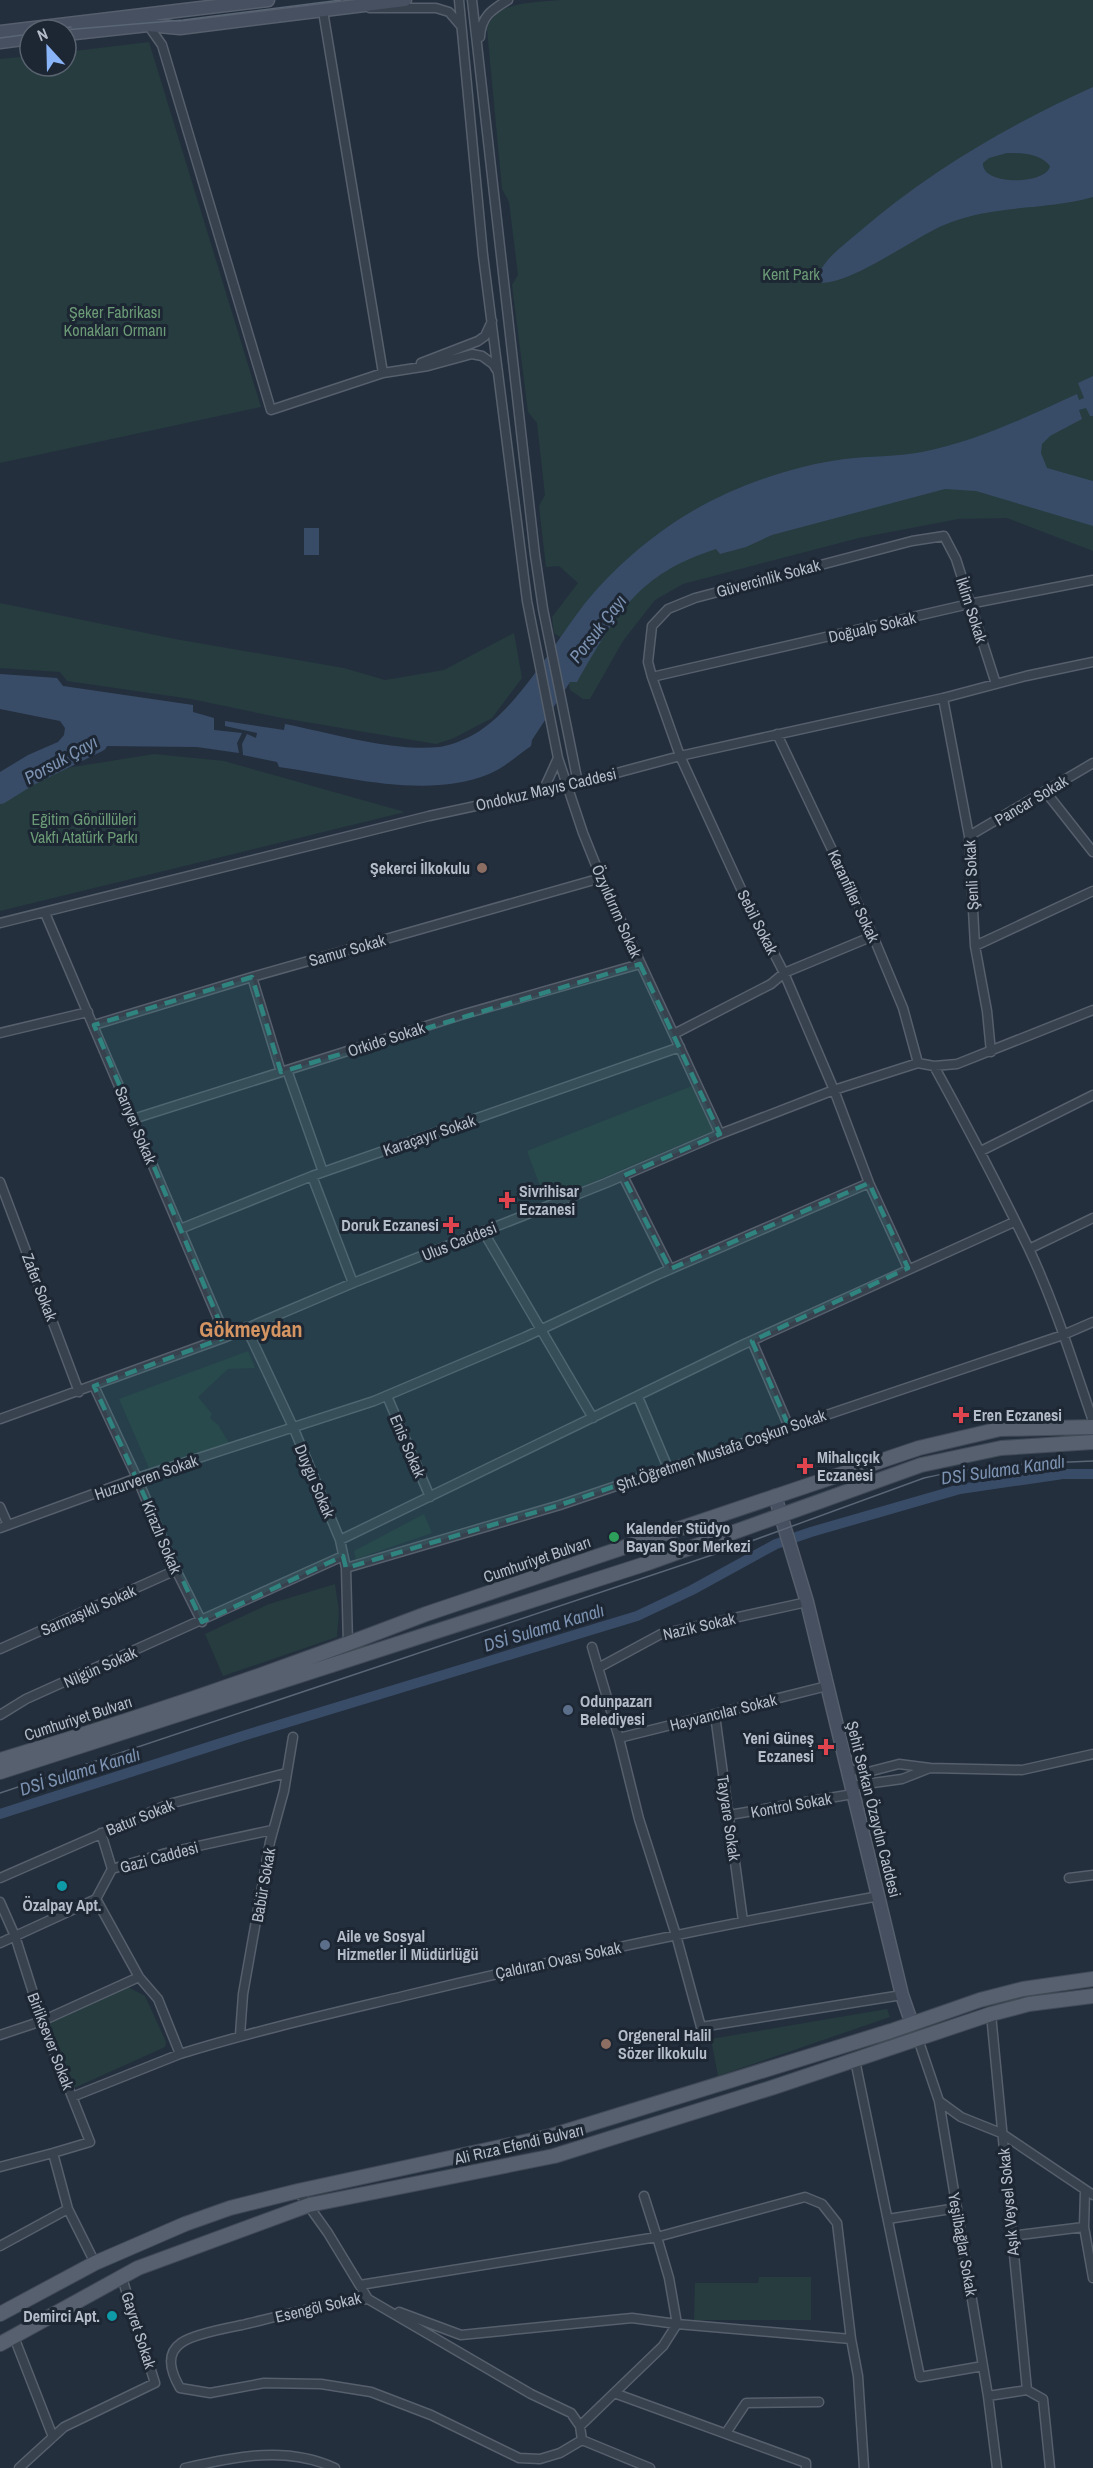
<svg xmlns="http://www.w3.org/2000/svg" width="1093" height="2468" viewBox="0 0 1093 2468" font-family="'Archivo Narrow',sans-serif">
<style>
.green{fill:#263c3f}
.water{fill:#394c67;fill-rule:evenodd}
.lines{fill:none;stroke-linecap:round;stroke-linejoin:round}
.canal{stroke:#394c67;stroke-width:10}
.river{stroke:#394c67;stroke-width:20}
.street-casing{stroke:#565f6c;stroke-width:11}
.secondary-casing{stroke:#565f6c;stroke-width:15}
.primary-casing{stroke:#414a57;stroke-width:16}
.street{stroke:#38414e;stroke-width:8}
.secondary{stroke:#465061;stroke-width:12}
.primary{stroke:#56606e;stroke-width:14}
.tram{stroke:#5a6575;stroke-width:1.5}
.marked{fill:#308480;fill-opacity:0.2;stroke:#308480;stroke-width:4.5;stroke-dasharray:12 8;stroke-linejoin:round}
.education-dot{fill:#8d6e63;stroke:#1d2633;stroke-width:2}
.health-dot{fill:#e0444e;stroke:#1d2633;stroke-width:2}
.leisure-dot{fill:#2e9e5b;stroke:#1d2633;stroke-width:2}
.service-dot{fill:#5c6f8a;stroke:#1d2633;stroke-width:2}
.culture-dot{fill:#0f9aa8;stroke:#1d2633;stroke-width:2}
.labels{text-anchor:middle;stroke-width:6;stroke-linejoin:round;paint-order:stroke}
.park-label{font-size:16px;fill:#6b9a76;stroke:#1d2633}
.street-label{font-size:16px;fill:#b4bcc9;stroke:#1d2633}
.poi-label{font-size:16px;font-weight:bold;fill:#b4bcc9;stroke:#1d2633;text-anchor:start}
.water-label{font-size:18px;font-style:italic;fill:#7c92b1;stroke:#1d2633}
.district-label{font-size:22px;font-weight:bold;fill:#d59563;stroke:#1d2633}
</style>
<rect width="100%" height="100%" fill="#242f3e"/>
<!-- green -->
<path class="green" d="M560,0H1093V551L1007,518L958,519L859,538L683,584L655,600L640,619L623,641L590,699H583L570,690L560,637L554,633L552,617L578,583L559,566L546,567L539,506L545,495L537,423L528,412L512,285L518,275L509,202L502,189L487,29C495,0 535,3 560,0Z
M149,42L261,407L0,463V59L30,56V66H66V52Z
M0,603L175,639L344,668L385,680L444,670L514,633L522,678L492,718L454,738L436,744L282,718L191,699L67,681L60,672L0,668Z
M154,754L224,761L405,812L0,911V800L67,768Z
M692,1086L713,1131L546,1202L527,1151Z
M248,1351L255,1368L228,1369L198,1397L212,1414L210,1418L218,1425L231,1446L149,1468L119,1399Z
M424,1514L432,1533L356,1559L354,1551Z
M335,1584L339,1611L337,1637L223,1676L205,1634L269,1604Z
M128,1987L145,1996L166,2042L165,2047L72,2089L47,2024Z
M887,2009L890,2017L718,2076L711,2039Z
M759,2277H811V2320H694L695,2283H758Z"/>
<!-- water -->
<path class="water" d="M1093,87V197C1044,211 992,204 944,225C913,238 852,284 820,283L818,275C826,257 845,244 859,232C929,171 1009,125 1093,87ZM1007,153C1022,153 1039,153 1050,166C1047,185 981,186 983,163L989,158Z
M1093,376V416H1090L1086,408L1079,410L1082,419L1050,436L1042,444L1041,453L1047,468L1093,481V526L976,491L945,489L772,535L746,547L720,554L716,549C637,574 616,615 577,682H570L532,740L531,746C518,755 504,768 489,774C426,800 345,776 279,767L277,762L243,755L242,744L247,734L256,738L257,733L225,726V721L284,730L285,724C330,733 395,752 439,747C448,746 461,741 469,737C512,717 551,648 580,610C605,576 646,540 681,518C728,488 790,466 845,459C870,456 897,457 922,452C978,441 1026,417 1077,394L1079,400L1084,398L1078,383Z
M304,528H319V555H304Z
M0,674L57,678L63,686L193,705V712L214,718V730L242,733L237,743L239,753L197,747L105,746L60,758L23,775L0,790V772L28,755L58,742L64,735L65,728L60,721L0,709Z"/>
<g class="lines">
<!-- canal -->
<path class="canal" d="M0,1814L249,1734L637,1616L692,1590L776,1544L811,1532L960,1489L1063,1474H1093"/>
<!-- river -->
<path class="river" d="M0,794L29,776L98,742"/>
<!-- street casing -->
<g class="street-casing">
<path id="street" d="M459,0L483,255L527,601L558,758L543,791
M472,0L535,555L543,609L578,783
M370,8H436L449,12L461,26
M323,11L383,373
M148,25L162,45L271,410L383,373L428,366L472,354L482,356L493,364L498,372
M480,37C481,17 491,10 508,0
M421,363L478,341L485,336L492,321
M652,677L969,604L1093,580
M943,698L969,836L975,946L987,1011L991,1052
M777,734L873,936L903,1008L918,1063
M558,758L583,833L601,878L720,1134
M1045,791L1093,852
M969,836L1093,763
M45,913L226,1337
M0,923L429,816L568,786L680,756L943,698L1026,676L1093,662
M975,946L1093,891
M252,977L281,1072
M94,1025L252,977L601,878
M0,1033L88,1012
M674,1034L771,984L784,973L873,936
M934,1066C967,1126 999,1187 1029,1249C1055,1304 1073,1363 1093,1421
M287,1070L323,1172
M133,1119L461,1015L640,964
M981,1151L1093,1095
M312,1176L353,1283
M623,1176L670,1269
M0,1182L79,1392
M180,1229L312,1176L680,1047
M483,1231L593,1418
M1029,1249L1093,1218
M908,1268L869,1183L834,1090L784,973L742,891L680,756L652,677L648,662L652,626L668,609L695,598L912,541L944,536L956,559L996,684
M246,1327L294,1429L340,1540L346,1568L348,1644
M752,1341L789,1427
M94,1386L137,1478L176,1570L202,1622
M387,1396L430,1497
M638,1397L668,1468
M0,1419L226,1337L353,1283L606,1183L720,1134L834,1090L918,1063L934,1066L957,1064L1093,1010
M0,1507L8,1525
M0,1528L137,1478L374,1401L525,1337L657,1275L869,1183
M340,1540L740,1346L1014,1222
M346,1568L560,1505L1063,1335L1093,1322
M592,1647L619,1738L639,1819L676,1935L701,2027L902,1995
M0,1649L176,1570
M598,1668L661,1634L807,1602
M0,1715L26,1699L343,1556
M715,1715L743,1921
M619,1738L827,1686
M930,1768L1022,1770L1093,1754
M847,1769L868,1772L899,1764L930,1768L902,1779L851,1786
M729,1815L853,1794
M101,1833L112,1869
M0,1878L169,1804L286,1773
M1069,1878L1093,1875
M96,1899L139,1977L158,1999L180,2054C254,2031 329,2014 404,1996C561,1958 720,1925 879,1896
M0,1902L15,1936L42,2021L90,2142L53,2153
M0,1943L96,1899L112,1869L166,1853L272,1830
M991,2014L1027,2390
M0,2035L42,2021L139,1977
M240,2035L243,1994L270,1842L284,1791L293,1737
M917,2036L939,2101L988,2396L997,2468
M855,2060L920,2377L983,2366
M72,2097L180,2054
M939,2101L961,2117L1001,2133L1093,2195
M0,2167L53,2153L68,2209L95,2263
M298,2191L328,2233L368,2299C325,2304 284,2315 242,2325C227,2328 193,2334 181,2343C164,2355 172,2374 180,2388L210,2393L264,2383L321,2384L371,2392L431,2415L519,2458L540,2459L560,2453L582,2440L580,2426L571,2413L531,2394L368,2299
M1085,2191L1084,2227L1093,2278
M888,2219L957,2208
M1011,2236L1084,2227
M0,2246L68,2209
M360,2285L657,2237L669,2278L677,2324L632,2318L461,2335L399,2312
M14,2337L53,2437
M851,2339L858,2376L864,2468
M1027,2390L1043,2399L1050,2468
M614,2393L806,2463V2468
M988,2396L1027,2390
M580,2426L663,2346L677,2324L851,2339L837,2223L822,2204L805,2197L657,2237L644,2196
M726,2433L746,2403L819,2402
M582,2440L650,2468
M19,2468L64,2427L155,2383L122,2278
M185,2468C235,2457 286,2445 335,2468"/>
</g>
<!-- secondary casing -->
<g class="secondary-casing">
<path id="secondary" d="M0,32L268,0
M66,34L148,25L180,28L405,0
M0,42L30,38
M775,1496L807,1602L902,1995L912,2024"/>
</g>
<!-- primary casing -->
<g class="primary-casing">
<path id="primary" d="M0,1760C144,1717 286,1668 426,1614L919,1448L1000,1429L1093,1427
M0,1772L648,1563L921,1465L1001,1448L1093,1442
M0,2314L95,2263L185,2224L230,2208L298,2191L551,2136L891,2031L980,2000L1023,1989L1093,1979
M0,2344L138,2268L309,2205L554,2156L774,2087L991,2014L1029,2004L1093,1996"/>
</g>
<!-- street -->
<use href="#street" class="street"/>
<!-- secondary -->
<use href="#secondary" class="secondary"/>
<!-- primary -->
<use href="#primary" class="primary"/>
<!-- tram -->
<path class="tram" d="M46,30L71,27
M64,30L183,20L341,0
M0,38L30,34
M0,1793L724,1551L924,1478C980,1465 1036,1463 1093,1461"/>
</g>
<!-- marked area -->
<path class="marked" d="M640,964L720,1134L623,1176L670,1269L869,1183L908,1268L752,1341L789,1427L560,1505L346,1568L343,1556L202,1622L94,1386L226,1337L94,1025L252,977L281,1072Z"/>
<!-- markers -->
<g class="education-dot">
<circle cx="482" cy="868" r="6"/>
<circle cx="606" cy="2044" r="6"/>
</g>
<g class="health-dot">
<path d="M504 1191h6v6h6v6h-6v6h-6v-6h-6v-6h6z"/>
<path d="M448 1216h6v6h6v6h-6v6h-6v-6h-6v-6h6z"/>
<path d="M958 1406h6v6h6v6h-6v6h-6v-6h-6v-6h6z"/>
<path d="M802 1457h6v6h6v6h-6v6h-6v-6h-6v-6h6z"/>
<path d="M823 1738h6v6h6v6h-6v6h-6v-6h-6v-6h6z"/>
</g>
<circle class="leisure-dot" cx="614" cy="1537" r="6"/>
<g class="service-dot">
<circle cx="568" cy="1710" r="6"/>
<circle cx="325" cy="1945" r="6"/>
</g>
<g class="culture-dot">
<circle cx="62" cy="1886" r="6"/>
<circle cx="112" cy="2316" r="6"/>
</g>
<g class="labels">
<!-- park labels -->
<g class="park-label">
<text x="791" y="280">Kent Park</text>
<text x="115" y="318">Şeker Fabrikası<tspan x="115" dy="18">Konakları Ormanı</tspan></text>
<text x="84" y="825">Eğitim Gönüllüleri<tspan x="84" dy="18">Vakfı Atatürk Parkı</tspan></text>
</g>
<!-- street labels -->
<g class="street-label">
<text transform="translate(768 578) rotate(-15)" y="6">Güvercinlik Sokak</text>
<text transform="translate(972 610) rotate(72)" y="6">İklim Sokak</text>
<text transform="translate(872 627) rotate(-13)" y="6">Doğualp Sokak</text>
<text transform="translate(546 789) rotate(-13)" y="6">Ondokuz Mayıs Caddesi</text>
<text transform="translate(1031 800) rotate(-31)" y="6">Pancar Sokak</text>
<text transform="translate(971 875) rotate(-93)" y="6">Şenli Sokak</text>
<text transform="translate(854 896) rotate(65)" y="6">Karanfiller Sokak</text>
<text transform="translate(617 911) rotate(66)" y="6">Özyıldırım Sokak</text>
<text transform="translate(758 922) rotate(63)" y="6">Sebil Sokak</text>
<text transform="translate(347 950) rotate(-16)" y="6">Samur Sokak</text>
<text transform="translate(386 1039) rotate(-18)" y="6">Orkide Sokak</text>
<text transform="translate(136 1125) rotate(67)" y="6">Sarıyer Sokak</text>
<text transform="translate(429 1135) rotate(-19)" y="6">Karaçayır Sokak</text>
<text transform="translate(459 1241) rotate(-22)" y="6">Ulus Caddesi</text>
<text transform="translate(40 1287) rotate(69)" y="6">Zafer Sokak</text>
<text transform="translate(408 1446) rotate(67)" y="6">Enis Sokak</text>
<text transform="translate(721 1450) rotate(-19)" y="6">Şht.Öğretmen Mustafa Coşkun Sokak</text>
<text transform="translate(146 1477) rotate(-19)" y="6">Huzurveren Sokak</text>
<text transform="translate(315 1481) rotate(67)" y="6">Duygu Sokak</text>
<text transform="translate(162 1537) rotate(67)" y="6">Kirazlı Sokak</text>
<text transform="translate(537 1559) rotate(-19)" y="6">Cumhuriyet Bulvarı</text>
<text transform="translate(88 1610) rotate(-24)" y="6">Sarmaşıklı Sokak</text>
<text transform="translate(699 1626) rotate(-13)" y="6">Nazik Sokak</text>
<text transform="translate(100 1667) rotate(-24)" y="6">Nilgün Sokak</text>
<text transform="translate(723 1712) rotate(-14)" y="6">Hayvancılar Sokak</text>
<text transform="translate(78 1718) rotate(-18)" y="6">Cumhuriyet Bulvarı</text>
<text transform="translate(791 1805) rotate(-10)" y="6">Kontrol Sokak</text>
<text transform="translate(874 1809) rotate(76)" y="6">Şehit Serkan Özaydın Caddesi</text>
<text transform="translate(140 1817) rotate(-22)" y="6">Batur Sokak</text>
<text transform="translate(729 1818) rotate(82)" y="6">Tayyare Sokak</text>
<text transform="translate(159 1857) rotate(-15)" y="6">Gazi Caddesi</text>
<text transform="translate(263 1885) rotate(-80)" y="6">Babür Sokak</text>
<text transform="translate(558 1960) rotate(-12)" y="6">Çaldıran Ovası Sokak</text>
<text transform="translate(51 2041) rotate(69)" y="6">Birliksever Sokak</text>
<text transform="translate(519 2144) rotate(-13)" y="6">Ali Rıza Efendi Bulvarı</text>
<text transform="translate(1008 2202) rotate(-95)" y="6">Aşık Veysel Sokak</text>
<text transform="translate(963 2244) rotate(80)" y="6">Yeşilbağlar Sokak</text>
<text transform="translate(318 2307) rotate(-13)" y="6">Esengöl Sokak</text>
<text transform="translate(139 2330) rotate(72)" y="6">Gayret Sokak</text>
</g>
<!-- poi labels -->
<g class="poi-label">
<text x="470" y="874" text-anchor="end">Şekerci İlkokulu</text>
<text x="519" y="1197">Sivrihisar<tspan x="519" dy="18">Eczanesi</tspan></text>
<text x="439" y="1231" text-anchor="end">Doruk Eczanesi</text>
<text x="973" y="1421">Eren Eczanesi</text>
<text x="817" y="1463">Mihalıççık<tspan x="817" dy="18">Eczanesi</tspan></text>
<text x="626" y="1534">Kalender Stüdyo<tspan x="626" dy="18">Bayan Spor Merkezi</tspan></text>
<text x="580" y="1707">Odunpazarı<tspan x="580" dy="18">Belediyesi</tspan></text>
<text x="814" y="1744" text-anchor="end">Yeni Güneş<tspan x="814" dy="18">Eczanesi</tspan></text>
<text x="62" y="1911" text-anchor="middle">Özalpay Apt.</text>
<text x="337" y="1942">Aile ve Sosyal<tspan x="337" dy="18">Hizmetler İl Müdürlüğü</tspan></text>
<text x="618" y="2041">Orgeneral Halil<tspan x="618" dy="18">Sözer İlkokulu</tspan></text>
<text x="100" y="2322" text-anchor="end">Demirci Apt.</text>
</g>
<!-- water labels -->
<g class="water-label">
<text transform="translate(598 629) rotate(-52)" y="6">Porsuk Çayı</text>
<text transform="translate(61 760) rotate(-29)" y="6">Porsuk Çayı</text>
<text transform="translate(1003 1470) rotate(-8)" y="6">DSİ Sulama Kanalı</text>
<text transform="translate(544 1628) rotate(-17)" y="6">DSİ Sulama Kanalı</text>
<text transform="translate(80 1772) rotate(-17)" y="6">DSİ Sulama Kanalı</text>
</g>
<!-- district labels -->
<g class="district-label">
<text x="251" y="1337">Gökmeydan</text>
</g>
</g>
<!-- north arrow -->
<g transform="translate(48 48) rotate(338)"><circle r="28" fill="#1d2633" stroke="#59626f" stroke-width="1.5"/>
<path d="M0-4.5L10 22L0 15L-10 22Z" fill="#8ab4f8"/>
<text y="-9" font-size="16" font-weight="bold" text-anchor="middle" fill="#b4bcc9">N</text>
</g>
</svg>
